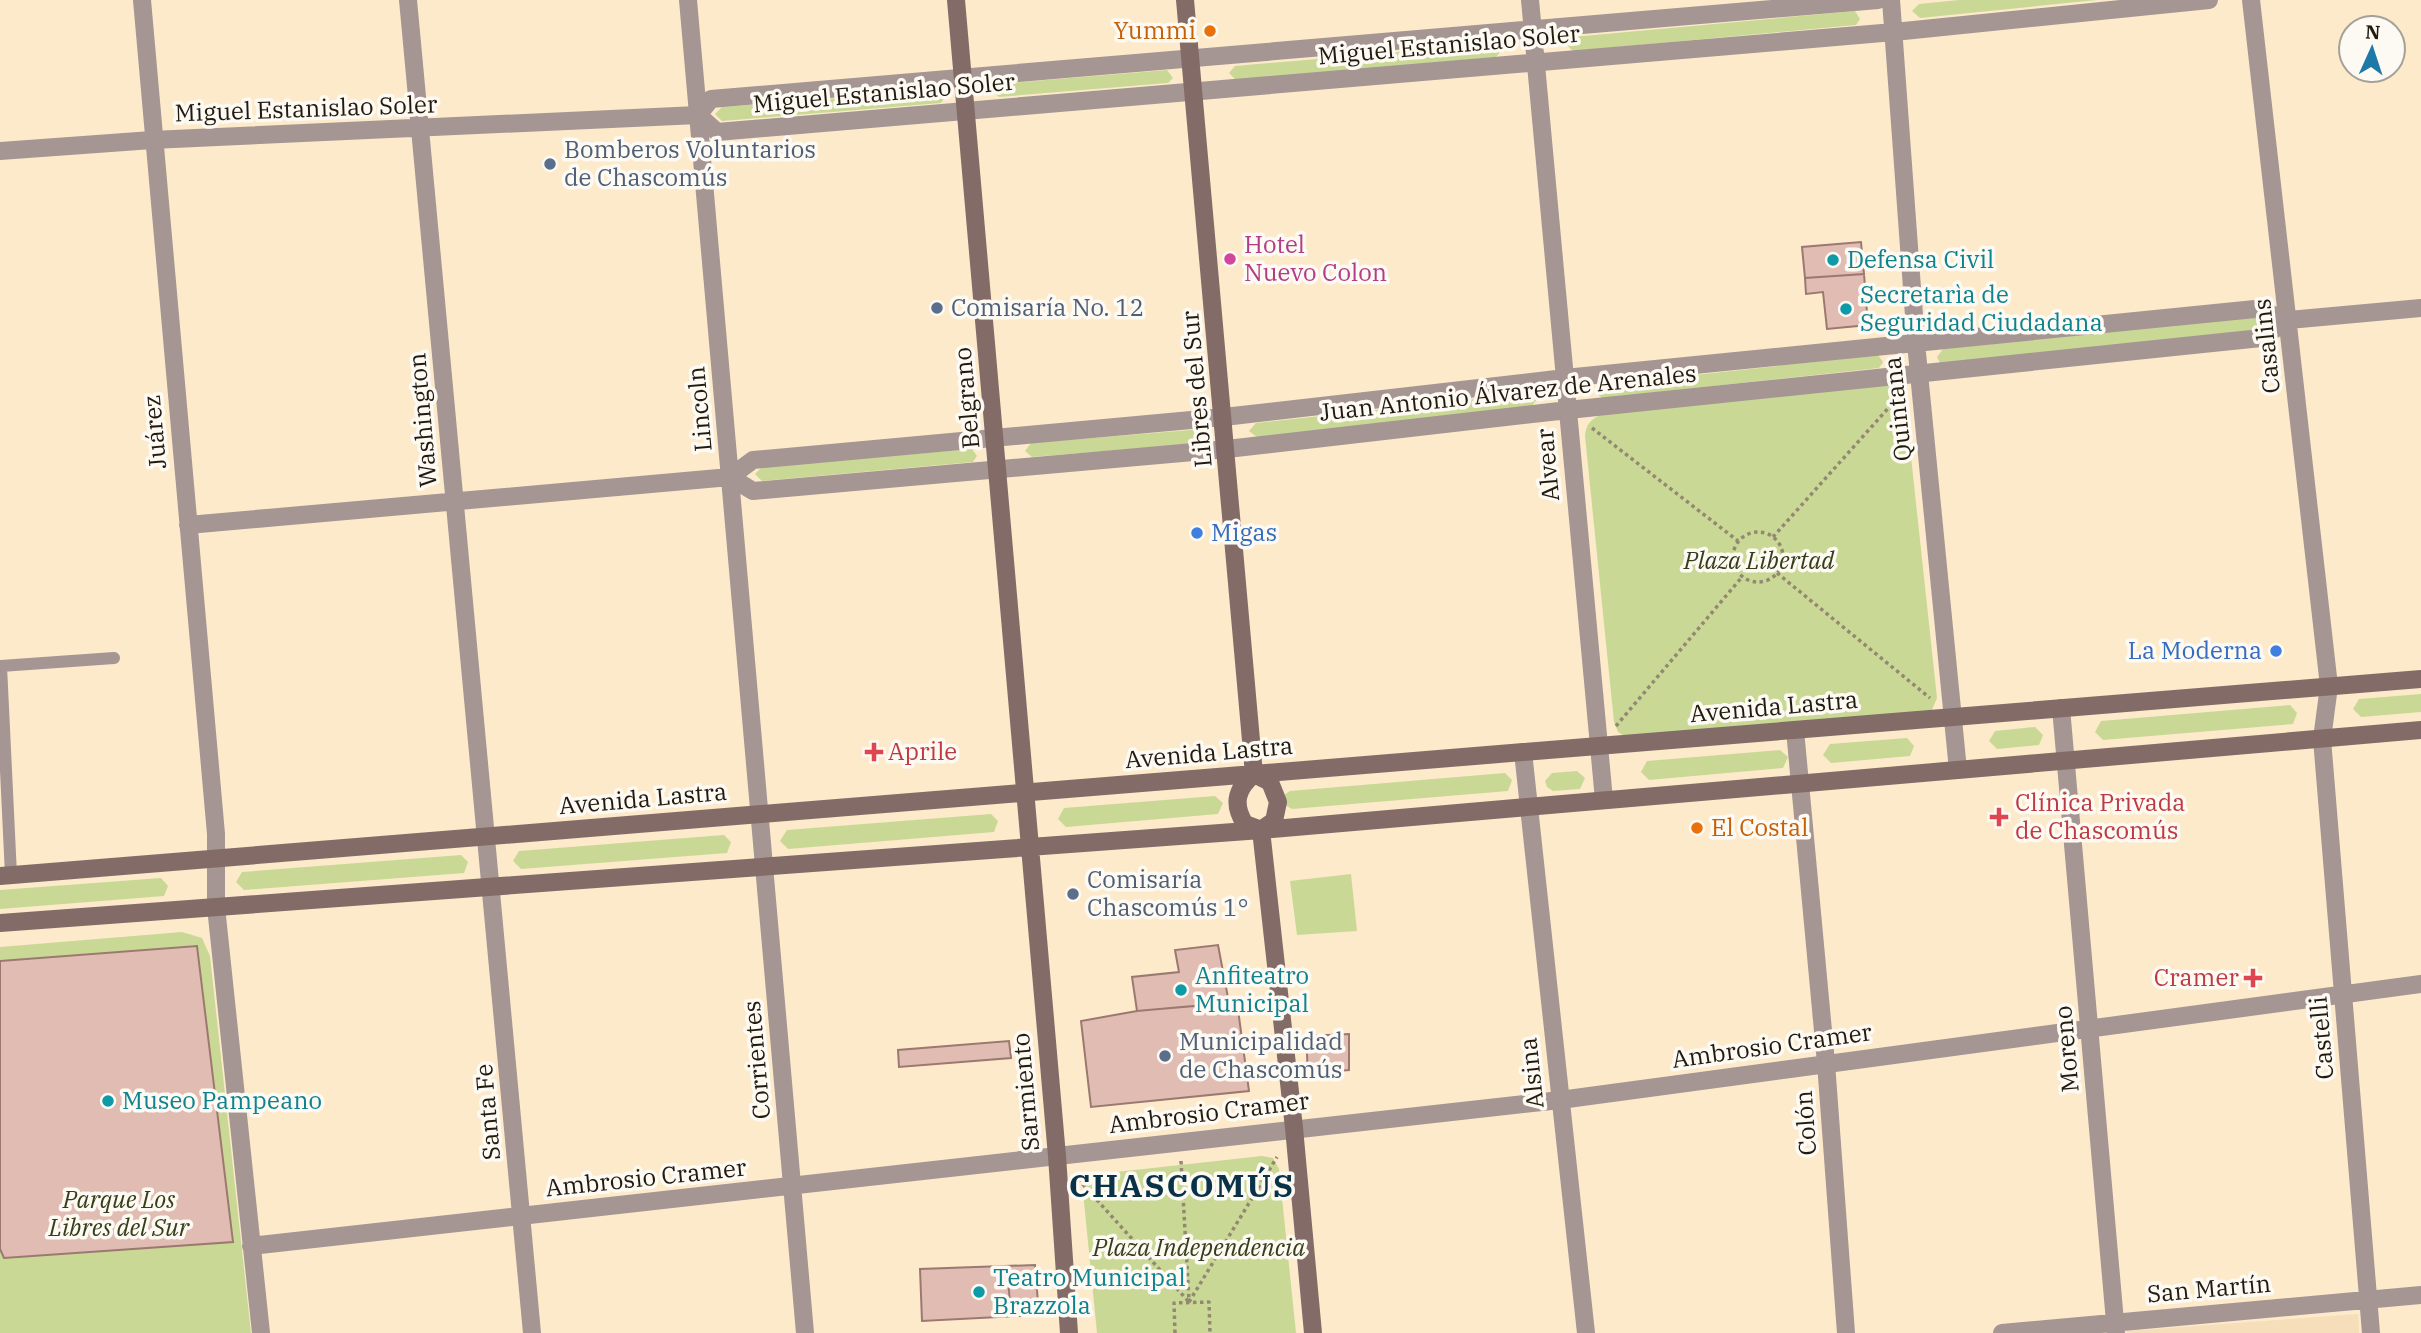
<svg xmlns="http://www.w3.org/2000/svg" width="2421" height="1333" viewBox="0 0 2421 1333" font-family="'IBM Plex Serif',serif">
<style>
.built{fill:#f5deb9}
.green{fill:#c9d995}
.building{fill:#e1bcb3;stroke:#9b7971;stroke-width:2}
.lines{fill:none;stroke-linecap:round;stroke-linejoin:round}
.path{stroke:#948872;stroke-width:3.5;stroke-dasharray:3.5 3.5;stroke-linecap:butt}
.lane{stroke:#a59593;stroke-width:12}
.street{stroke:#a59593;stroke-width:18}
.secondary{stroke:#836b68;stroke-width:18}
.food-dot{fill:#e8710a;stroke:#fdf9f3;stroke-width:2.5}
.service-dot{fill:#5c6f8a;stroke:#fdf9f3;stroke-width:2.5}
.hotel-dot{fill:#d1479c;stroke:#fdf9f3;stroke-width:2.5}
.culture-dot{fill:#0f9aa8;stroke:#fdf9f3;stroke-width:2.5}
.shop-dot{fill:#3f7fe0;stroke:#fdf9f3;stroke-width:2.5}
.health-dot{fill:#e0444e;stroke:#fdf9f3;stroke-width:2.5}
.labels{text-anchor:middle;stroke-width:7;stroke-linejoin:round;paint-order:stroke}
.food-label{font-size:24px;fill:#c56008;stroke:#fdf9f3;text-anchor:end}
.street-label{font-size:24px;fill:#211a0f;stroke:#fdf9f3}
.service-label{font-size:24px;fill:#4e5e75;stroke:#fdf9f3;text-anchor:start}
.hotel-label{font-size:24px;fill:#b23c85;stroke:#fdf9f3;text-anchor:start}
.culture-label{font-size:24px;fill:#0d838f;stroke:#fdf9f3;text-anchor:start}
.shop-label{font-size:24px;fill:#366cbe;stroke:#fdf9f3;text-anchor:start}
.park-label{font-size:24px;font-style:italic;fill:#363d19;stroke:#fdf9f3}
.health-label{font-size:24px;fill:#be3a42;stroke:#fdf9f3;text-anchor:start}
.district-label{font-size:32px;font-weight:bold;letter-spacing:2px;fill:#073248;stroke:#fdf9f3}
</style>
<rect width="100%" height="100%" fill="#fceacb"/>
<!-- built -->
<path class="built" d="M2358,1314L2359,1333H2127V1331Z"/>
<!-- green -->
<path class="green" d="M1959,0H2097L1920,18L1912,11L1919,4Z
M1855,11L1860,19L1856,25L1573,51L1566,44L1572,37Z
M1495,44L1501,51L1496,57L1236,80L1229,73L1235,66Z
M1167,70L1173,78L1168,83L999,97L992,91L998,84Z
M940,90L946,96L941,103L722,121L715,114L722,107Z
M2254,317L2260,324L2256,330L1940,363L1937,357L1943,349Z
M1878,355L1883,362L1879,368L1602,398L1595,392L1602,385Z
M1889,385L1898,388L1905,401L1937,698L1931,712L1626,737L1618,732L1614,722L1585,436C1586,425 1590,420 1600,415Z
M1531,393L1537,399L1532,406L1257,437L1249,431L1256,423Z
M1202,429L1208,436L1203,443L1032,457L1025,451L1031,443Z
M972,449L977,456L973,462L762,481L755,474L762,467Z
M2421,694V712L2361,717L2353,709L2359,699Z
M2290,705L2297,713L2293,724L2103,740L2095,732L2101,721Z
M2035,727L2043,735L2039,745L1997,749L1989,741L1995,731Z
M1907,738L1914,746L1910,756L1831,763L1823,755L1830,744Z
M1780,750L1788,757L1783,768L1649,780L1641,772L1647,761Z
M1577,771L1585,778L1580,789L1553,791L1547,787L1545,781L1552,773Z
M1505,773L1512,780L1508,791L1292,809L1285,805L1284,795L1290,791Z
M1215,796L1223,803L1218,814L1066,827L1058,819L1064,808Z
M991,814L998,821L994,832L788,849L780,841L787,830Z
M724,835L731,842L727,853L521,869L513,861L519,851Z
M461,855L468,862L464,873L244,890L236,882L242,872Z
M1351,874L1357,931L1297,935L1290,881Z
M161,878L168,886L164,896L0,909V890Z
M182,932L202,938L210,956L251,1333H0V947Z
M1262,1156L1273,1158L1279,1169L1296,1333H1097L1083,1192L1087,1181L1098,1174Z"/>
<!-- building -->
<path class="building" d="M1861,242L1864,274L1805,278L1802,247Z
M1864,274L1868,325L1827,329L1823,292L1806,294L1805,278Z
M1218,945L1229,1003L1137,1011L1132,977L1179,972L1175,950Z
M197,946L233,1242L4,1258L0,1249V961Z
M1237,1002L1249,1091L1091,1107L1081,1021L1137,1011Z
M1349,1034V1070L1308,1073L1306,1036Z
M1349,1034V1070L1308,1073L1306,1036Z
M1009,1041L1011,1058L899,1067L898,1050Z
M1035,1265L1039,1315L1011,1316L1007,1266Z
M1035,1265L1039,1315L922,1321L920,1269Z"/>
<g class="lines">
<!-- path -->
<path class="path" d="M1592,428L1738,541
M1733 557a25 25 0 1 1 50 0a25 25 0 1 1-50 0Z
M1773,537L1900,395
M1777,573L1930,698
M1616,726L1742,577
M1181,1161L1189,1300
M1078,1179L1189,1302
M1189,1302L1277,1157
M1175,1333L1174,1303L1209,1302L1210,1333"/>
<!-- lane -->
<path class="lane" d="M11,875L1,666L114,658"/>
<!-- street -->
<path class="street" d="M142,0L216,834V907L261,1333
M408,0L532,1333
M688,0L805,1333
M1530,0L1604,800
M1891,0L1916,343L1958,770
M2251,0L2329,686L2322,739L2371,1333
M698,115L711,99L1878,0
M0,151L152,140L698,115L717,132L1894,32L2209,0
M730,477L753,491L1227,449L1568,410L2261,338L2289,320
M188,525L730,477L753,460L1224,417L1565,378L2255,309L2289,320L2421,308
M2061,708L2116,1333
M1795,730L1826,1063L1846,1333
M1523,752L1586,1333
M251,1246L1560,1100L2421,984
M2002,1333L2421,1295"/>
<!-- secondary -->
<path class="secondary" d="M956,0L1057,1156L1069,1333
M1185,0L1254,774
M1254,774L1270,782L1278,802L1274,821L1261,830
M1254,774C1237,788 1232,804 1245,824L1261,830
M1261,830L1294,1128L1313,1333
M0,876L2421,679
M0,923L1261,830L2421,730"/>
</g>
<!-- markers -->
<g class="food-dot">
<circle cx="1210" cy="31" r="7"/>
<circle cx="1697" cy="828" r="7"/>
</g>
<g class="service-dot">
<circle cx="550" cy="164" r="7"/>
<circle cx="937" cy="308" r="7"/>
<circle cx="1073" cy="894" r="7"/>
<circle cx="1165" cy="1056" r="7"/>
</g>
<circle class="hotel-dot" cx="1230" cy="259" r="7"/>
<g class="culture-dot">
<circle cx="1833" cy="260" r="7"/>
<circle cx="1846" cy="309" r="7"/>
<circle cx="1181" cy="990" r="7"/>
<circle cx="108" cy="1101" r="7"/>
<circle cx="979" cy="1292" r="7"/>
</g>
<g class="shop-dot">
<circle cx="1197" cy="533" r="7"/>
<circle cx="2276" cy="651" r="7"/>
</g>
<g class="health-dot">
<path d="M870.5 741.5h7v7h7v7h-7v7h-7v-7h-7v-7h7z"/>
<path d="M1995.5 806.5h7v7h7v7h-7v7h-7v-7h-7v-7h7z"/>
<path d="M2249.5 967.5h7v7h7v7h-7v7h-7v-7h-7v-7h7z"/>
</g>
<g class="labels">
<!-- food labels -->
<g class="food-label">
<text x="1196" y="39">Yummi</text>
<text x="1711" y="836" text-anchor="start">El Costal</text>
</g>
<!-- street labels -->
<g class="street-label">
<text transform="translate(1449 45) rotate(-5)" y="8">Miguel Estanislao Soler</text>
<text transform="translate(884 93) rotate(-5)" y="8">Miguel Estanislao Soler</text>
<text transform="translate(306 109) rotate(-2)" y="8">Miguel Estanislao Soler</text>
<text transform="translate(2267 346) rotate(-96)" y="8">Casalins</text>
<text transform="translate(1197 389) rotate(-95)" y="8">Libres del Sur</text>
<text transform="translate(1508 393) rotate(-6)" y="8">Juan Antonio Álvarez de Arenales</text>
<text transform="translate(967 398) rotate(-95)" y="8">Belgrano</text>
<text transform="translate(700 409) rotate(-95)" y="8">Lincoln</text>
<text transform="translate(1898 409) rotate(-96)" y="8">Quintana</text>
<text transform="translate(423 420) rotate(-95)" y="8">Washington</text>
<text transform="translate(155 432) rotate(-95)" y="8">Juárez</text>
<text transform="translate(1548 465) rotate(-95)" y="8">Alvear</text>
<text transform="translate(1774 707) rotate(-5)" y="8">Avenida Lastra</text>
<text transform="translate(1209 753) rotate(-5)" y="8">Avenida Lastra</text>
<text transform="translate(643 799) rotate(-5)" y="8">Avenida Lastra</text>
<text transform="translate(2322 1038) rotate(-95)" y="8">Castelli</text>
<text transform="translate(1772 1046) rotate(-8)" y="8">Ambrosio Cramer</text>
<text transform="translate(2067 1049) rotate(-95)" y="8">Moreno</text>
<text transform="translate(757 1060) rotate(-95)" y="8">Corrientes</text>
<text transform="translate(1532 1073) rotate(-96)" y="8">Alsina</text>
<text transform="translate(1026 1092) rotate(-95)" y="8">Sarmiento</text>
<text transform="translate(488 1112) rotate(-95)" y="8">Santa Fe</text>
<text transform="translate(1209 1113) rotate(-7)" y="8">Ambrosio Cramer</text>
<text transform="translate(1806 1123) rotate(-94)" y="8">Colón</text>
<text transform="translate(646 1178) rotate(-6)" y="8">Ambrosio Cramer</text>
<text transform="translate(2209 1289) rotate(-5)" y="8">San Martín</text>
</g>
<!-- service labels -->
<g class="service-label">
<text x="564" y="158">Bomberos Voluntarios<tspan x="564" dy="28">de Chascomús</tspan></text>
<text x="951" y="316">Comisaría No. 12</text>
<text x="1087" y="888">Comisaría<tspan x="1087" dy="28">Chascomús 1°</tspan></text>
<text x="1179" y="1050">Municipalidad<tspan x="1179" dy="28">de Chascomús</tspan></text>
</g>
<!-- hotel labels -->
<g class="hotel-label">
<text x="1244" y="253">Hotel<tspan x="1244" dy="28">Nuevo Colon</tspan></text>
</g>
<!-- culture labels -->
<g class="culture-label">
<text x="1847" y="268">Defensa Civil</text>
<text x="1860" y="303">Secretarìa de<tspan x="1860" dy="28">Seguridad Ciudadana</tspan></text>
<text x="1195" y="984">Anfiteatro<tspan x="1195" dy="28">Municipal</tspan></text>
<text x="122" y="1109">Museo Pampeano</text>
<text x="993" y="1286">Teatro Municipal<tspan x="993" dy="28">Brazzola</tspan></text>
</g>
<!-- shop labels -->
<g class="shop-label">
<text x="1211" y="541">Migas</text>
<text x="2262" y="659" text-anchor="end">La Moderna</text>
</g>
<!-- park labels -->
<g class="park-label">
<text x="1759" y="569">Plaza Libertad</text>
<text x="119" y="1208">Parque Los<tspan x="119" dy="28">Libres del Sur</tspan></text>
<text x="1199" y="1256">Plaza Independencia</text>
</g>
<!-- health labels -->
<g class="health-label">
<text x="888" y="760">Aprile</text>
<text x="2015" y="811">Clínica Privada<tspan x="2015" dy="28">de Chascomús</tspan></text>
<text x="2239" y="986" text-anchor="end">Cramer</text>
</g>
<!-- district labels -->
<g class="district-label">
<text x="1182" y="1197">CHASCOMÚS</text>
</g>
</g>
<!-- north arrow -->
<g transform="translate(2372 49) rotate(3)"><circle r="33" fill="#fdf9f3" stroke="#a5a098" stroke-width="2"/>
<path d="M0-5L12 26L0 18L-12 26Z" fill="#1f79a8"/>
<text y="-10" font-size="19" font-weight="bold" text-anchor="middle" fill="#211a0f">N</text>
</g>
</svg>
